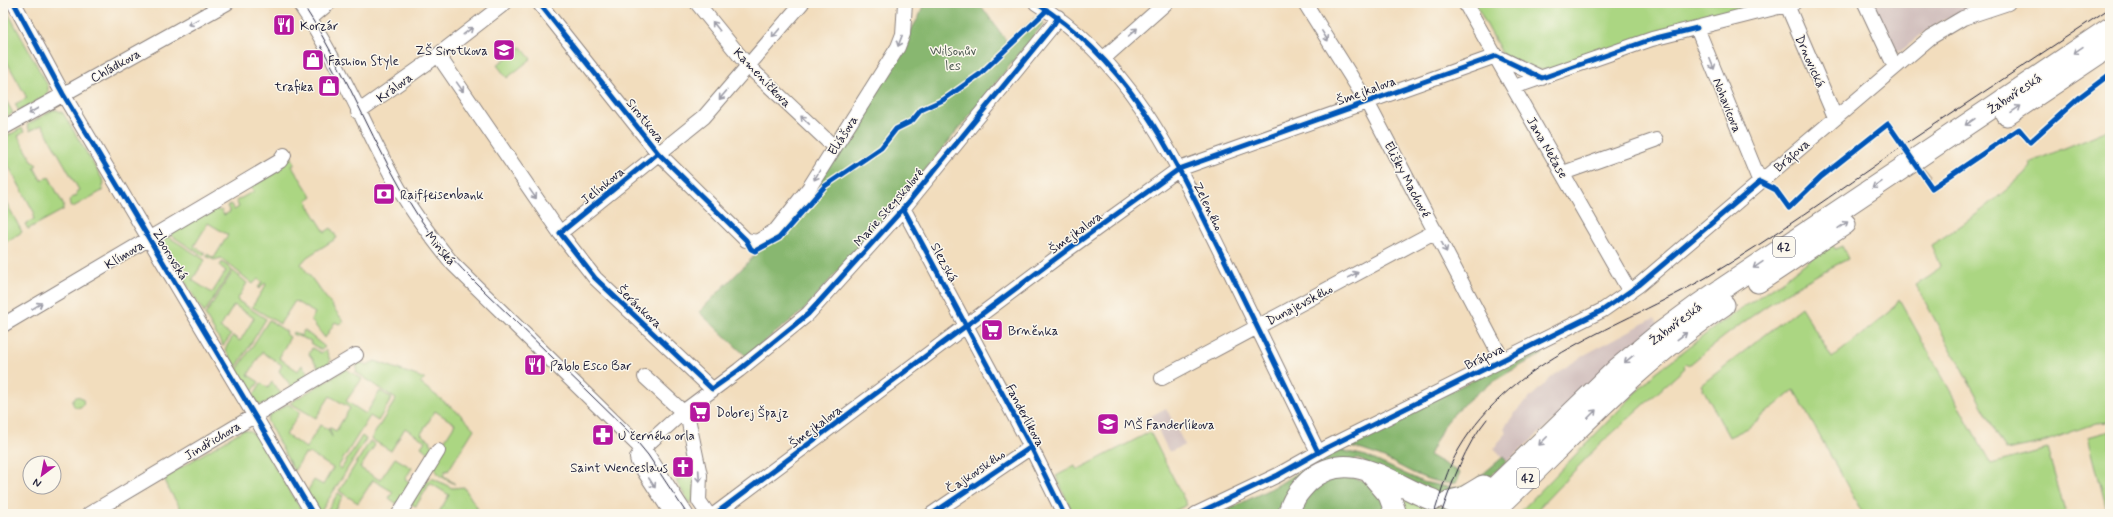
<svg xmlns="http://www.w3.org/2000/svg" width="2113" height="517" viewBox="0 0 2113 517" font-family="Mynerve,sans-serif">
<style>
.industrial{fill:#d1bfbd}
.green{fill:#abd682;stroke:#667c5e}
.forest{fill:#88b770;stroke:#556c56}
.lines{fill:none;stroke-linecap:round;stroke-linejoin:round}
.highway-tunnel{stroke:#c8b8a3;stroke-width:21;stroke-dasharray:21 10;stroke-linecap:butt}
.minor-casing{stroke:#8a807c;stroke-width:16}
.highway-casing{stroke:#8a807c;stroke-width:23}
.minor{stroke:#fff;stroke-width:14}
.highway{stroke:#fff;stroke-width:21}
.tram{stroke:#22223b;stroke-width:1}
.cycleway-casing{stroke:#fbf7ec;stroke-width:8}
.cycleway{stroke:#0057b8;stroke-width:5}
.oneway{stroke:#9c9ca7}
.labels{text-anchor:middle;stroke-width:3;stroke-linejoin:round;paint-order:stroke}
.shield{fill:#fbf7ec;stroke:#636270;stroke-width:1}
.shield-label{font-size:12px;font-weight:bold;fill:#22223b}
.poi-label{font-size:13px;fill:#22223b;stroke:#fbf7ec;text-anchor:start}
.park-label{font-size:13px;fill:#4b5850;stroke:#fbf7ec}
.street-label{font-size:13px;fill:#22223b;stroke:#fbf7ec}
</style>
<rect width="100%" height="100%" fill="#fbf7ec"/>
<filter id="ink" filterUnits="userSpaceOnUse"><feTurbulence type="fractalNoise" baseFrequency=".025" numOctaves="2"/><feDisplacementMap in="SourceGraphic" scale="8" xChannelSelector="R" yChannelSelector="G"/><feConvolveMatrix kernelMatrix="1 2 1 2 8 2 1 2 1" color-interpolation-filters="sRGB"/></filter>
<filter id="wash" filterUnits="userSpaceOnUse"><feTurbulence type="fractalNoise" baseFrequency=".012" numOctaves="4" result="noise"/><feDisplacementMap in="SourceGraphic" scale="16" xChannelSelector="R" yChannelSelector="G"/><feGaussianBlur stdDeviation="0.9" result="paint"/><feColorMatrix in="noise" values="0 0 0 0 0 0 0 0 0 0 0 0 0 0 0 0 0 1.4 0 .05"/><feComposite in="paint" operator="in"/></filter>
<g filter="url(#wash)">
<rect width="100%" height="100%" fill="#f2ddbd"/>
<!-- industrial -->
<path class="industrial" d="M1872,3H1990L1941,21L1922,34L1901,51L1893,50Z
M1654,318L1660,326L1507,462L1494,448L1507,432L1504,428L1518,409L1555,374L1586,354Z
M1166,408L1185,445L1169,452L1151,416Z"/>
<!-- green -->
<path class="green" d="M1475,3H1776L1546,70L1537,69L1503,55Z
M7,11L48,86V92L45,96L19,111L15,104L27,98L3,55V12Z
M521,47L531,59L507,78L497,65Z
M3,95L13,113L3,119Z
M53,110H57L63,113L104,182L102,191L73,207L70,206L69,200L77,195L76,192L79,190L42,125L30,131L27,125Z
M22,128L24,132L18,136L33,162L37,165L34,167L41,180L49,177L64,206L63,210L28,229L25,224L34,219L33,216L35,214L3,156V138Z
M2110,129V422L2096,423L2041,443L2006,450L1916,285L1932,275L1940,266L1931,245C1968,223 2000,197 2031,167L2029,163Z
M290,154L295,164L292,166L312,197L307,200L309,204L308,205L325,232L331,228L337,238L307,257L301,264L344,322L339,324L335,322L325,338L311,320L315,313L295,301L280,324L252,307L266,285L265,283L259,289L258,288L262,282L258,279L253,284L221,258L214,260L206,256L207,254L214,258L228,235L208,223L194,246L205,253L203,256L169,234L215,207L218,211L221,210L224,215L230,212L227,206L231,204L234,210L239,207L236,201L254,191L249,184Z
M5,200L22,232L3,244V201Z
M167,236L205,260L192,280L212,293L226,271L220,266L222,262L232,270L204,313L163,245L162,241Z
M1831,243L1835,249L1842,246L1848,259C1789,287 1738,324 1688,366L1686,364L1684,366L1685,368L1598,446L1533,514H1518L1655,373L1719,324L1785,279Z
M233,271L247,283L237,300L266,319L236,368L225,349L233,336L240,341L254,318L234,305L220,328L231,335L223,346L205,315Z
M1899,299L1991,464L2047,449L2066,514H1863L1794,390L1748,428L1729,437L1701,385L1801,307L1832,358L1891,311Z
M269,320L287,332L286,334L290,337L279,358L298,371L302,365L311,377L293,388L279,371L282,365L262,352L248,375L259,382L251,393L237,370Z
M304,330L325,347L324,348L321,350L310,343L311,341L292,334L294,332L301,336Z
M312,348L321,353L326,350L330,360L329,364L321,371L309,354Z
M375,361L425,379L420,383L460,414L474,429L448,471L446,470L443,475L455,484L440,476L434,468L441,446L455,424L435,411L421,434L431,441L430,443L434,446L429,453L421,447L425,441L405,428L391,451L371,439L396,399L356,372L358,362L367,365Z
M346,369L362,379L346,401L366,414L380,391L392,398L378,421L370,416L338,467L341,469L362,436L366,439L320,513L307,492L314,480L323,485L333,468L309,453L307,455L305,454L294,471L267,420L270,415L288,404L300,412L286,435L306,448L320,425L328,429L332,437L329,427L336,431L350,408L330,396L316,418L290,403Z
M272,382L282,395L261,405L258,404L253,396L261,383L268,388Z
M72.5 402a5.5 5.5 0 1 1 11 0a5.5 5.5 0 1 1-11 0Z
M243,430L250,431L255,435L304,514H184L166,485L165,477Z
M2110,431V514H2108L2088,437Z
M1150,432L1187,505L1168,514H1073L1056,476L1075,466L1077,470Z
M370,441L375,445L360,468L380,480L395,458L412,468L405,479L411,483L397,504L389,498L393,492L373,480L358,503L339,491Z
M695,472L694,497L690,504L676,481Z
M432,478L452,488L464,487L481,514H438L449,495L430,483L416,506L411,504L425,482Z
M1397,490L1435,506L1460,508L1453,514H1401Z
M338,493L343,496L332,514H325Z"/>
<!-- forest -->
<path class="forest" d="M924,3H979L1008,43L1037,16L1044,23L932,162L804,310L746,356L699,312L780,230L807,198L919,17Z
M1539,347L1543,354C1507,372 1467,394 1443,427C1438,436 1434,446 1429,455L1460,473L1456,483C1429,485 1407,469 1384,458C1370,452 1357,448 1343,445Z
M1335,449L1366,456L1423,482L1452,488L1471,484L1503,457L1507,462C1490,477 1470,493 1447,496C1427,498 1376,468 1357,458L1281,514H1219L1278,485Z
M1338,476C1374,480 1373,484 1390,514H1299C1310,489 1315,488 1338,476Z"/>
</g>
<g filter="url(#ink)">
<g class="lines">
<!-- highway-tunnel -->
<path class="highway-tunnel" d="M1918,175L1925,169"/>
<!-- minor casing -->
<g class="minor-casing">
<path id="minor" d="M14,3L63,94L313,514
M299,3C337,58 362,121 394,180C410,210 431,237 453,264L648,455L686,514
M539,3L658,153L746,240L757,242L776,230L809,188L898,47L903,34L905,3
M697,3L748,66L834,147
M1036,3C1133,64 1175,160 1224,259C1255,323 1286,387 1318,452
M1305,3L1367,102L1502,359
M1465,3L1630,292
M1865,3L1895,67
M1787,5L1835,117
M310,19L329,3
M1697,28L1760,182
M438,55L560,233L595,278L712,389
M1496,56L1542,78
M1104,58L1166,3
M1514,87L1652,39L1794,3
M358,112L430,61L505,3
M3,128L227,3
M1563,173L1656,140
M903,208L1031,447L1064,514
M560,233L704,117L802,3
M3,325L280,161L284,155
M645,377L683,412L689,423L700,475L699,501L708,514
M1162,378L1436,231
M89,514L356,355
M399,514L438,451
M672,514L638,462L637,458L641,450L683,412L739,370L808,314L902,210L1054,24L1058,17
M715,514L1067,250L1179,169L1496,56
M932,514L1031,447
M1196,514L1278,475L1326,448L1603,310L1639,285L1931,37L1963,18L2008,3"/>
</g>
<!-- highway casing -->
<g class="highway-casing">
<path id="highway" d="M2007,115L2110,46
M1917,158L2110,28
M1758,282L1845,224
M1371,474L1389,495L1396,514
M1450,501L1463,498L1483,486
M1289,514C1291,500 1300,490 1309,481C1350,445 1393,486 1433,500
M1463,514L1486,496L1618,368L1659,334L1701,303L1910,163
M1491,514C1567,442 1636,364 1724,305"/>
</g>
<!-- minor -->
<use href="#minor" class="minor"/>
<!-- highway -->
<use href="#highway" class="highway"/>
<!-- tram -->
<path class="tram" d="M302,3C347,70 373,148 418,216C444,254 479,286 512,318C551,356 590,394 629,432L648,455L687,514
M321,46L340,81
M1907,143L2110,8
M1434,514C1441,492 1447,469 1459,449C1513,357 1620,328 1707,277C1773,238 1836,192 1900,148
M1441,514C1453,481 1464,447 1487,419"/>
<!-- cycleway casing -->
<g class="cycleway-casing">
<path id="cycleway" d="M14,3L63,94L313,514
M539,3L658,153L746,240L751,249L755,251L779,238L825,186L881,148L896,129L912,121L921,110L943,100L980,74L1047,10
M1036,3C1133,64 1175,160 1224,259C1255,323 1286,387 1318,452
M658,153L560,233L595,278L712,389L739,370L808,314L902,210L1054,24L1058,17
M903,208L1031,447L1064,514
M715,514L1067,250L1179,169L1496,56L1542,78L1652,39L1697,28
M932,514L1031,447
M1196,514L1278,475L1326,448L1603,310L1639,285L1760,182L1776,190L1789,208L1821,177L1888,124L1932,188L2019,129L2030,142L2081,96L2110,74"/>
</g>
<!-- cycleway -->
<use href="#cycleway" class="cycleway"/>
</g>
<!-- one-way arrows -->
<defs><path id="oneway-shaft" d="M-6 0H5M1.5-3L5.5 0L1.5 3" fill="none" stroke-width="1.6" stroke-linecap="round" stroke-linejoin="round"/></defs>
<g class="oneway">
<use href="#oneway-shaft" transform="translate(193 22) rotate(151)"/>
<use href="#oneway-shaft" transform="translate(716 26) rotate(-129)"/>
<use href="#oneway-shaft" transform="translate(468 31) rotate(-38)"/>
<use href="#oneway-shaft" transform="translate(1133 32) rotate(-42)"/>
<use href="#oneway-shaft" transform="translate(776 33) rotate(130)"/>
<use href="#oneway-shaft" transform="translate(1325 36) rotate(58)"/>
<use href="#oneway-shaft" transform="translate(900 41) rotate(111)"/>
<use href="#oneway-shaft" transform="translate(2078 50) rotate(146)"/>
<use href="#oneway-shaft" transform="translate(1712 64) rotate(68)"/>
<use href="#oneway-shaft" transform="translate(460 87) rotate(55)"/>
<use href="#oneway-shaft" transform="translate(723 95) rotate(130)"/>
<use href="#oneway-shaft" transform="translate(2016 109) rotate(-34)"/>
<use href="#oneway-shaft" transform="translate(33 111) rotate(150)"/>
<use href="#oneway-shaft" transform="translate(805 120) rotate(-136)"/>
<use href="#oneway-shaft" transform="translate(1970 122) rotate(146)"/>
<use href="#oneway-shaft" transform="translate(817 175) rotate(120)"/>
<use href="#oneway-shaft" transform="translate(1877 185) rotate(146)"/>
<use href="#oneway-shaft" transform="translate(533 194) rotate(55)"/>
<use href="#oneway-shaft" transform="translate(1843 225) rotate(-34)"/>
<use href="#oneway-shaft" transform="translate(1444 247) rotate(63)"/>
<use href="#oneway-shaft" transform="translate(1758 265) rotate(146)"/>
<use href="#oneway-shaft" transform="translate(1353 275) rotate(-28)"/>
<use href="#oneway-shaft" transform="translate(37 306) rotate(-31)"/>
<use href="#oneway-shaft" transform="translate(1682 336) rotate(-37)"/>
<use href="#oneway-shaft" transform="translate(1629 359) rotate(140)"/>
<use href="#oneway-shaft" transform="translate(1592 414) rotate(-45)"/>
<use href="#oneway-shaft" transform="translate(1543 441) rotate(135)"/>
<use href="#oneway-shaft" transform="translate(699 476) rotate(87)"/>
<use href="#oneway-shaft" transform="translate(652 483) rotate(57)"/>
</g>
</g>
<!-- icons -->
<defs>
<g id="restaurant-square" transform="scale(1.15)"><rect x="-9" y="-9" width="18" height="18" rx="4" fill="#b5179e" stroke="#fbf7ec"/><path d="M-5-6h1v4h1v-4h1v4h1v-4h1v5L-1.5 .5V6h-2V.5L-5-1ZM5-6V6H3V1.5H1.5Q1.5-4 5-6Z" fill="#fff"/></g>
<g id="school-square" transform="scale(1.15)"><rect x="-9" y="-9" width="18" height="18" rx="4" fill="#b5179e" stroke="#fbf7ec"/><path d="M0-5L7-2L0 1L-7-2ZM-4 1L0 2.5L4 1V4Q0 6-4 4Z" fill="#fff"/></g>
<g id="shop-square" transform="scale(1.15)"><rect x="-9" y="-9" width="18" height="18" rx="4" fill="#b5179e" stroke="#fbf7ec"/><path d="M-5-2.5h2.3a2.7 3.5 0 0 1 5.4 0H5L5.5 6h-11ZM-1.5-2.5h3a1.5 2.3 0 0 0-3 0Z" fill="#fff"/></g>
<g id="bank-square" transform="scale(1.15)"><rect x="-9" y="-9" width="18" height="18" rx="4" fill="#b5179e" stroke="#fbf7ec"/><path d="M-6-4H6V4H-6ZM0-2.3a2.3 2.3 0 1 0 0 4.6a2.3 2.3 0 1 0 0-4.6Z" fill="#fff"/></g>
<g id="supermarket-square" transform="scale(1.15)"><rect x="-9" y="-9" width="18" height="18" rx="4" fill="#b5179e" stroke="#fbf7ec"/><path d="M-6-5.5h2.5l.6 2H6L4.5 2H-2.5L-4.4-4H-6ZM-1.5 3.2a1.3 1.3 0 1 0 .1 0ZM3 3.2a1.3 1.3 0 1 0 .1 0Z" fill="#fff"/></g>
<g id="pharmacy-square" transform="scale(1.15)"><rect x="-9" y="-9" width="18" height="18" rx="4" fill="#b5179e" stroke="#fbf7ec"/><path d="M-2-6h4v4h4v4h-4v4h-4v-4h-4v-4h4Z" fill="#fff"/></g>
<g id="church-square" transform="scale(1.15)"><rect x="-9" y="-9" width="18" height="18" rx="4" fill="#b5179e" stroke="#fbf7ec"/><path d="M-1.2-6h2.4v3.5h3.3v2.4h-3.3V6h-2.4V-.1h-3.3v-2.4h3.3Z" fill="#fff"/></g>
</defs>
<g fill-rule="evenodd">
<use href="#restaurant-square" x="284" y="25"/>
<use href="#school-square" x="504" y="50"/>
<use href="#shop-square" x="313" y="60"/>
<use href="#shop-square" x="329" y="86"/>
<use href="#bank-square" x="384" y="194"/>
<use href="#supermarket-square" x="992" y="330"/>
<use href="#restaurant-square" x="535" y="365"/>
<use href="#supermarket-square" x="700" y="412"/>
<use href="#school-square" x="1108" y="424"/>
<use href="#pharmacy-square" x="603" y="435"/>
<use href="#church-square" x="683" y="467"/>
</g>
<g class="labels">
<!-- shield labels -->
<g class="shield">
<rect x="1773" y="237" width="22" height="20" rx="3"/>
<rect x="1517" y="468" width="22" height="20" rx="3"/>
</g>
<g class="shield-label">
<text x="1784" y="251">42</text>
<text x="1528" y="482">42</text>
</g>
<!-- poi labels -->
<g class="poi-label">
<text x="300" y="30">Korzár</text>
<text x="488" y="55" text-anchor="end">ZŠ Sirotkova</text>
<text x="328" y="65">Fashion Style</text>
<text x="314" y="91" text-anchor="end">trafika</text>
<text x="400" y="199">Raiffeisenbank</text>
<text x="1008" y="335">Brněnka</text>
<text x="550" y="370">Pablo Esco Bar</text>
<text x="716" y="417">Dobrej Špajz</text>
<text x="1124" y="429">MŠ Fanderlíkova</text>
<text x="618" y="440">U černého orla</text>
<text x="668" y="472" text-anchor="end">Saint Wenceslaus</text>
</g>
<!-- park labels -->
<g class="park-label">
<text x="953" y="55">Wilsonův<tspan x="953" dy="15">les</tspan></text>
</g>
<!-- street labels -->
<g class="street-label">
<text transform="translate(1811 61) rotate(66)" y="5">Drnovická</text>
<text transform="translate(115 65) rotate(-29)" y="5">Chládkova</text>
<text transform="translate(763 77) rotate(46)" y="5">Kameníčkova</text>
<text transform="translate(394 87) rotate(-36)" y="5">Králova</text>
<text transform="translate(1366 90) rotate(-20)" y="5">Šmejkalova</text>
<text transform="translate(2014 93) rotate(-34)" y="5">Žabovřeská</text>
<text transform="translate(1728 105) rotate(68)" y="5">Nohavicova</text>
<text transform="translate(646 120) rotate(51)" y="5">Sirotkova</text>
<text transform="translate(842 135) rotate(-58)" y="5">Eliášova</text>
<text transform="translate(1548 147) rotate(60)" y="5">Jana Nečase</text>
<text transform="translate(1791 155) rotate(-41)" y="5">Bráfova</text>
<text transform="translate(1408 179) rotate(62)" y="5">Elišky Machové</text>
<text transform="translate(602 185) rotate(-39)" y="5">Jelínkova</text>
<text transform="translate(1209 206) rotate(64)" y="5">Zeleného</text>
<text transform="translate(888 207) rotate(-49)" y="5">Marie Steyskalové</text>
<text transform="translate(1075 232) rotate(-36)" y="5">Šmejkalova</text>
<text transform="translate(441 248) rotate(50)" y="5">Minská</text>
<text transform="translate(124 254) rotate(-31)" y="5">Klímova</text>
<text transform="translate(171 254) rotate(59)" y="5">Zborovská</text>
<text transform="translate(945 262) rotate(62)" y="5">Slezská</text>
<text transform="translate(1299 304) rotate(-28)" y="5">Dunajevského</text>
<text transform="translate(640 306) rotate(43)" y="5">Šeránkova</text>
<text transform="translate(1675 323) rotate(-37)" y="5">Žabovřeská</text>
<text transform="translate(1484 356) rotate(-26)" y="5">Bráfova</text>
<text transform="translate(1026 415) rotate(62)" y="5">Fanderlíkova</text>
<text transform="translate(815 426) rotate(-37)" y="5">Šmejkalova</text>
<text transform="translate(212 440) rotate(-31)" y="5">Jindřichova</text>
<text transform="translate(975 471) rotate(-34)" y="5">Čajkovského</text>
</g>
</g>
<!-- margin -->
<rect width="2113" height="517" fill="none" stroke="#fbf7ec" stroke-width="16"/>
<!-- north arrow -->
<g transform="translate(42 475) rotate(212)"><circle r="19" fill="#fbf7ec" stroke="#a4a2a5"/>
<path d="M0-3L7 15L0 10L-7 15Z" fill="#b5179e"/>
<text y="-6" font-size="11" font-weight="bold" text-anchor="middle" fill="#22223b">N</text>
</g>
</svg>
